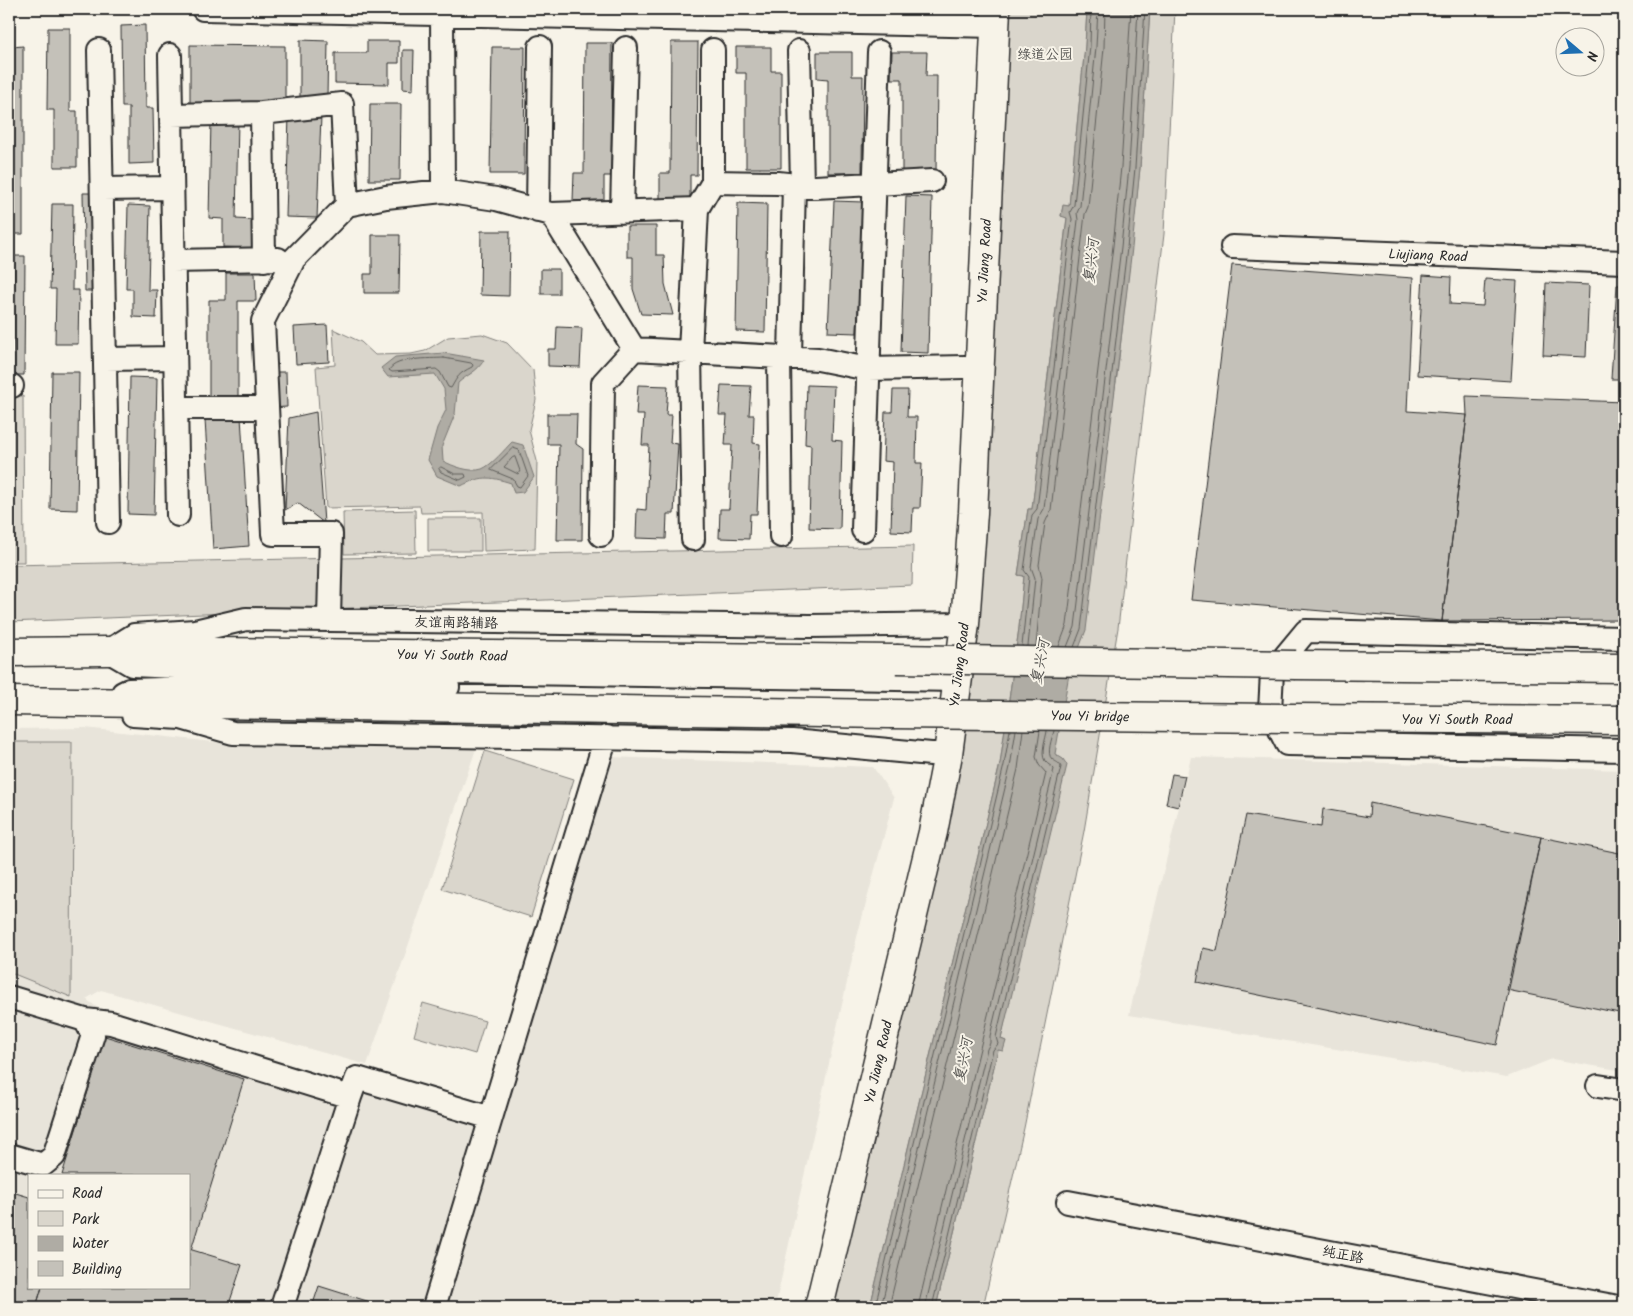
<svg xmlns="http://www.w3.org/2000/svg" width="1633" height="1316" viewBox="0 0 1633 1316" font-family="Kalam,'LXGW WenKai TC',sans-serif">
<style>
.built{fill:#e8e4da;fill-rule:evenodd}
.green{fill:#dad6cc;stroke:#82807c}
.water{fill:#afaca4;stroke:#7a7874}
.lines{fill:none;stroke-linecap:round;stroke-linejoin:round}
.shore{stroke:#605f5b;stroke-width:1}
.building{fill:#c4c1b9;stroke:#2b2b2b}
.minor-casing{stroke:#2b2b2b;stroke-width:26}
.major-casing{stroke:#2b2b2b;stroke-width:31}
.minor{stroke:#f7f3e8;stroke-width:22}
.major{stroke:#f7f3e8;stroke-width:28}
.major-bridge-casing{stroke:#2b2b2b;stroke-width:31;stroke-linecap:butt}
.major-bridge{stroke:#f7f3e8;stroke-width:28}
.labels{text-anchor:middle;stroke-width:4;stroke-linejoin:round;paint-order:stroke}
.park-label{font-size:14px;fill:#575653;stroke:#f7f3e8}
.street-label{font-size:14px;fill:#2b2b2b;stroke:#f7f3e8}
.water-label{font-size:15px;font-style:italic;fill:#53524f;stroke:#f7f3e8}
</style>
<rect width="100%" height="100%" fill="#f7f3e8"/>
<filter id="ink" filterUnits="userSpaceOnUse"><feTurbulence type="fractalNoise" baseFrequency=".02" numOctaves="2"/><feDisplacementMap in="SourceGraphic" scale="10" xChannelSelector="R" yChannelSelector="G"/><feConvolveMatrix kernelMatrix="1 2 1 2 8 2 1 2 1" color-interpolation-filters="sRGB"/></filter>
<g filter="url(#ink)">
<!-- built -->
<path class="built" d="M85,728L259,747L477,746L367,1065L101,990L86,999L99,1009L496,1129L610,757L873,767L894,798L857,937L775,1307H9V729ZM29,1175H189V1287H29Z
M1191,757L1624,770V1071L1552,1059L1507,1077L1129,1015Z"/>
<!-- green -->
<path class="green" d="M1006,9H1087L1085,46L1069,206H1063L1061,216L1067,217L1032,509H1028L1018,575L1024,576L1019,628L1000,764L870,1307H830L916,965L952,804L979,621L997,304Z
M1150,9H1175L1164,234L1118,628L1084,831L1024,1128L983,1307H936L998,1050L1006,1041L1001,1039L1062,759L1054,755L1117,376L1140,168Z
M333,329L361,342L375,355L411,354L425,351L448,337L482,334L507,343L533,370L536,400L529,430L537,461L535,549L484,551L483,512L421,513L420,506L326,508L316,367L335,365Z
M9,396H23L24,562H9Z
M415,510L416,553L344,554L343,512Z
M428,518H481V551H428Z
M913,546L912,585L9,622V565Z
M9,742H72L71,997L9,972Z
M485,751L574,779L531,917L442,889Z
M423,1003L485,1021L475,1054L414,1036Z"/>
<!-- water -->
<path class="water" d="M1087,9H1150L1140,168L1132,248L1086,630L1069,674L1055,754L1063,759L1067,765L1001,1039L1006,1041L1003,1051L998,1050L936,1307H870L1000,764L1019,628L1024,576L1018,575L1028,509H1032L1067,218L1061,216L1063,205L1069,206L1085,46Z
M444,353L484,360C477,372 468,374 458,383L455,414L442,446L443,461C453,466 470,473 482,469C492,465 505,449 512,442L523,445L534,477L523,492L514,493L511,483C489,476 481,476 461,486L437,476L428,460L437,428L446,410L444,389L435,374L388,377L381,368L395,357Z"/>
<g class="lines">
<!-- shore -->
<path class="shore" d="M444,358L471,363L473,365L472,367C458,374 458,376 451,388L448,387L440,372L436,369L392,372L389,370C397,357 429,359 444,358Z
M513,448L519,450L528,476L520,487L517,486L513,479L491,470Z
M515,457L520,471L518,474L504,467L512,458Z
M441,467L455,474H465L466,477L460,480L441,472L439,469Z
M1022,646L1029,577L1024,570L1032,515L1037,509L1072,219L1070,212L1074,205L1090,46L1091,9
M1028,646L1035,578L1031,567L1038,519L1044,509L1078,220L1077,213L1080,206L1096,47L1098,9
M1036,646L1042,578L1039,565L1045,523L1051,510L1085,214L1088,207L1104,48L1105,9
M1059,646L1067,625L1113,246L1121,167L1131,9
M1067,647L1075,627L1121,247L1129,167L1138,9
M1074,647L1081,629L1127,248L1135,168L1145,9
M875,1307L1004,765L1010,730
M881,1307L1010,767L1016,730
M889,1307L1018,769L1023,730
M918,1307L1046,773L1039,765L1036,757L1040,731
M925,1307L987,1049L990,1043V1036L1054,769C1052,766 1048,765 1045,761C1040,753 1046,739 1047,731
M932,1307L993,1050L998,1044L996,1037L1061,767C1059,762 1057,763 1052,759C1046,754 1052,738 1054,731"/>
</g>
<!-- building -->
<path class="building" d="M145,25L146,108H153L154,163L129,164V107H122L121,26Z
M48,28H70V111H77V167H54V110H47Z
M300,40L328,41L327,97H300Z
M367,41H399V63H389V84L335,83V53H367Z
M671,42H698L697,175H690V200H660V173H670Z
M585,43H612L611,176H604V201H573L574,173H584Z
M190,45L285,46V107H190Z
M23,46V234H12V47Z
M492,47H525L524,174H490Z
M736,47H771V71H781V168H746V73H736Z
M403,50H414L413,90L403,89Z
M817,52H852V76H863L862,173H828V79L817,78Z
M892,52H927L926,76H937L936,174H902V79H891Z
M370,104H401L400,180H369Z
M289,115L321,116L317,218L286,217Z
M211,119H238L236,219L253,220V248L223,247V219L209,218Z
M83,193H95L96,291H85Z
M906,196L932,197L928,353L901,352Z
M834,201L863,202L857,333L828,332Z
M738,203L767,204L765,332L736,331Z
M52,204H73L72,290H79L78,344H55L56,289H50Z
M128,205L150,206L148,290H157L156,318L133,317V289H126Z
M627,226H656V255H664L665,284L673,315L641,314L633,289V257H627Z
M481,231H510L509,296L480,295Z
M372,235H400L399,293H364V274H372Z
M14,256H25L24,375H13Z
M1232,265L1413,278L1407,411L1467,415L1442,621L1191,600Z
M541,269H559V294H541Z
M226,273H255L256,301H238V397H209V300H226Z
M1423,275L1451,277L1450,304L1483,306L1485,279L1517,281L1511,381L1417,375Z
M1546,283L1589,285L1586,357L1543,355Z
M1617,285H1624V379H1611Z
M327,325L329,362L296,364L294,327Z
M557,327L582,328L580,367L548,366V349H556Z
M52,372H79L77,510L50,509Z
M268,372H286L287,407L270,408Z
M130,377L157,378L154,515L128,514Z
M638,385L668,386L666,415H672L670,443L678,444L674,514H667L666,539L636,538L637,509L646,510L649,445H642L644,415H636Z
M721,385L751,386L749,415H754L753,443L760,444L757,514H750L749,539L719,538L720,509H729L732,445H725L727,415H719Z
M807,385L834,386L832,440L842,441L840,529L809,528L811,445L805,444Z
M893,390H908L907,417H917L916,463H922L920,508H913L912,532L891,531L893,462L883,461L885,412H892Z
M1466,396L1624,402V620L1442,621L1467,415Z
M316,412L324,523L298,503L285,510L289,418Z
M547,414H577L576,444L583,449L582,540H557L559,444H547Z
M241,417L249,546L213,549L205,420Z
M1172,774L1185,776L1178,807L1166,804Z
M1370,803L1541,837L1497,1045L1197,982L1203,948L1217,951L1246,815L1321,827L1323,809L1369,817Z
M1541,837L1624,854V1014L1507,990Z
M105,1036L244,1079L191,1250L189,1249V1175H62Z
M9,1191L29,1197V1287H42L36,1307H9Z
M189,1249L242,1265L228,1307H36L42,1287H189Z
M319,1286L386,1307H312Z"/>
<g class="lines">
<!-- minor casing -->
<g class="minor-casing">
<path id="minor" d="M203,9L995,26
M442,14L443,191
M99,50L108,522
M713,50V182
M799,51L802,185
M170,55L178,515
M262,113L342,104L347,205
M171,115L262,113L264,260
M102,189L172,188
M538,211L540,47
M622,212L626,48
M551,214L634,349L818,359L868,369L965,367
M1232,247L1624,262
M173,261L278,259
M779,357L781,536
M790,357L794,184
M105,359L175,358
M9,386H12
M176,408H266
M863,530L879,52
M601,535L603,383L634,349
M693,539L690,352L697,209
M329,620L331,534H273L263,321L294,259L347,205L386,197L443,191L496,199L551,214L697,209L713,182L778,183L815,187L932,181
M1624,638L1306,631L1272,672L1270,711L1287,744L1624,750
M958,680L197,668L132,665L108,651L134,635L195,631L246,619L810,626L965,624
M123,693L129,690L195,688L448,687
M133,715L181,718L233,733L792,741L931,754H948
M9,997L85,1020L93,1035L54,1156L43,1165L9,1155
M85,1020L111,1023L350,1097L282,1307
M1598,1086L1624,1090
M350,1097L357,1078L491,1118L434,1307
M491,1118L606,737
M1068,1202L1618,1307"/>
</g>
<!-- major casing -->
<g class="major-casing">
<path id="major" d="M9,652L108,651L896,659
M1296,665L1624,668
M9,701L890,714
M1289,718L1624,720
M819,1307L933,832L948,754L965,624L973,513L996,9"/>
</g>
<!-- minor -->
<use href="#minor" class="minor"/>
<!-- major -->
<use href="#major" class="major"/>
<!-- major-bridge casing -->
<g class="major-bridge-casing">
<path id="major-bridge" d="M896,659L1296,665
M890,714L1289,718"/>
</g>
<!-- major-bridge -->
<use href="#major-bridge" class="major-bridge"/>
</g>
</g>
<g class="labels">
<!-- park labels -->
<g class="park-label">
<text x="1045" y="59">绿道公园</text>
</g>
<!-- street labels -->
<g class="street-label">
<text transform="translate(1428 255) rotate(2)" y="5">Liujiang Road</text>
<text transform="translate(984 261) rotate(-87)" y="5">Yu Jiang Road</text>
<text transform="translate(456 622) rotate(1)" y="5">友谊南路辅路</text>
<text transform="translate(452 655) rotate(1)" y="5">You Yi South Road</text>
<text transform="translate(959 665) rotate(-83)" y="5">Yu Jiang Road</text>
<text transform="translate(1090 716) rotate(1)" y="5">You Yi bridge</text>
<text x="1457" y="724">You Yi South Road</text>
<text transform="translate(878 1062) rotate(-77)" y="5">Yu Jiang Road</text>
<text transform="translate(1343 1254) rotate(11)" y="5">纯正路</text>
</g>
<!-- water labels -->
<g class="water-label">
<text transform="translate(1091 261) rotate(-84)" y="5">复兴河</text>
<text transform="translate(1040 662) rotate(-79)" y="5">复兴河</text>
<text transform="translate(963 1060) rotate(-79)" y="5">复兴河</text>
</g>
</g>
<!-- margin -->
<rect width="1633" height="1316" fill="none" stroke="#f7f3e8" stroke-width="30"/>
<rect x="15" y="15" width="1603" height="1286" fill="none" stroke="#2b2b2b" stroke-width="2" filter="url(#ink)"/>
<!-- legend -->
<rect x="28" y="1174" width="162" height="115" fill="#f7f3e8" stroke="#a5a39c"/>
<rect x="38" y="1190" width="25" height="8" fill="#f7f3e8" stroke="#a5a39c"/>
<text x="72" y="1198" font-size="15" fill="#2b2b2b">Road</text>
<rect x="38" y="1211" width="25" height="15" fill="#dad6cc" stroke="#a5a39c"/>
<text x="72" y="1224" font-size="15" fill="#2b2b2b">Park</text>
<rect x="38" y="1236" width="25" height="15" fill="#afaca4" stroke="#a5a39c"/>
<text x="72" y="1248" font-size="15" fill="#2b2b2b">Water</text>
<rect x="38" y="1261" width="25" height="15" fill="#c4c1b9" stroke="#a5a39c"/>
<text x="72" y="1274" font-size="15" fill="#2b2b2b">Building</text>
<!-- north arrow -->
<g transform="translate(1580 52) rotate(109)"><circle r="24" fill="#f7f3e8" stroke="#a5a39c"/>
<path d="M0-4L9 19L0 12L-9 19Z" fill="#1f6fb2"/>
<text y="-8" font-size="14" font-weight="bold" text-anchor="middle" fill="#2b2b2b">N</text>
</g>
</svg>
